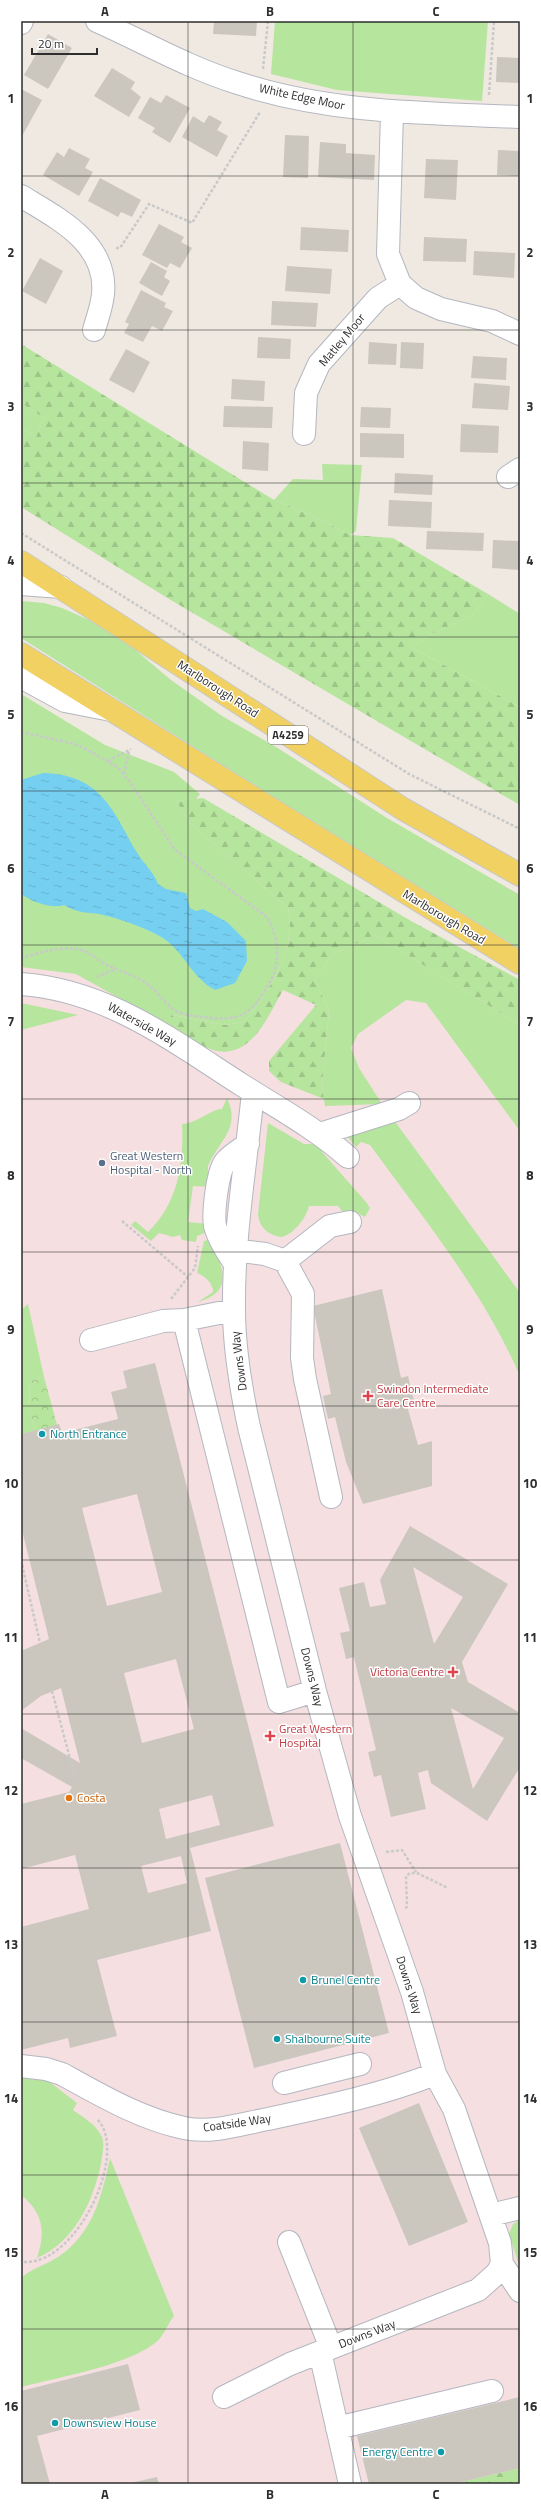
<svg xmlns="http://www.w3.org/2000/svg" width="541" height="2505" viewBox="0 0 541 2505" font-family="'Titillium Web',sans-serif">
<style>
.medical{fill:#f5dfe0}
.grass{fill:#b6e59e}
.forest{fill:url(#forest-firs)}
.park{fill:url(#park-crowns)}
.water{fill:url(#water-ripples)}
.building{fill:#cbc7bf;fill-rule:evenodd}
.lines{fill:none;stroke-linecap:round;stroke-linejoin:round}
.minor-casing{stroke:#b4b7c1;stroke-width:24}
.major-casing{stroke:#c9c9c9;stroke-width:24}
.path{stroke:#c9c9c9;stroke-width:2.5;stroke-dasharray:3 2;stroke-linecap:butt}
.minor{stroke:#fff;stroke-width:22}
.major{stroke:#f2d163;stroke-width:22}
.grid{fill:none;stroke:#2e2e2e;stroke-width:1;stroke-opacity:0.55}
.service-dot{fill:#5c6f8a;stroke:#fff;stroke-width:1.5}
.health-dot{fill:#e0444e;stroke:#fff;stroke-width:1.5}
.culture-dot{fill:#0f9aa8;stroke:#fff;stroke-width:1.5}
.food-dot{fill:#e8710a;stroke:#fff;stroke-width:1.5}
.labels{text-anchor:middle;stroke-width:3;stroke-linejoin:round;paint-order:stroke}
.shield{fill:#fff;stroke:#6d6d6d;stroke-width:1}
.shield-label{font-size:11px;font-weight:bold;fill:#2e2e2e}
.street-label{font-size:12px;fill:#2e2e2e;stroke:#fff}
.service-label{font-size:12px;fill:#4e5e75;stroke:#fff;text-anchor:start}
.health-label{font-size:12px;fill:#be3a42;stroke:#fff;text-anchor:start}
.culture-label{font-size:12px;fill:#0d838f;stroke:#fff;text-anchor:start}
.food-label{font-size:12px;fill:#c56008;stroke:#fff;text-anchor:start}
.neatline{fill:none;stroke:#2e2e2e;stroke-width:1.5}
.grid-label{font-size:13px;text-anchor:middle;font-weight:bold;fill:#2e2e2e}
</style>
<defs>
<pattern id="forest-firs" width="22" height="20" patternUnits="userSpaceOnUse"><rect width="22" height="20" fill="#b6e59e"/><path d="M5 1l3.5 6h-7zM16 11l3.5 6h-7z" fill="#9dc588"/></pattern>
<pattern id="park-crowns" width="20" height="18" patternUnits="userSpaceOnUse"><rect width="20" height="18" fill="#b6e59e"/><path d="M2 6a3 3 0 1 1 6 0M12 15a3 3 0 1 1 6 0" fill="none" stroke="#9dc588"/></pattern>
<pattern id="water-ripples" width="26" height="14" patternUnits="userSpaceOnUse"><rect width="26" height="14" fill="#75cff0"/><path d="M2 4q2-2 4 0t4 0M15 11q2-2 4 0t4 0" fill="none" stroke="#66b2ce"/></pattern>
</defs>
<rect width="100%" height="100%" fill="#efe9e1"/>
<!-- medical -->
<path class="medical" d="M21,694L104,745L174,772L197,800L520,987V2484H21Z"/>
<!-- grass -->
<path class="grass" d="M275,21H488L482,101L337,90L271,74Z
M21,403L44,418L36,437L21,428Z
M322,464L362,465L356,531L350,535L318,518L274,500L293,479L323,480Z
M488,594L520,614V707L413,648L429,635L473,615Z
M21,601L44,603L62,608L89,620L126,642L171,680L222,716L276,747L387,818L520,895V949L308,819L21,638Z
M21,694L105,745L174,772L200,794L196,799L176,801L191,824L288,908C297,949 270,991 244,1022L225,1025L173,1015L164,1023L76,974L21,967Z
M375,935L520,1025V1131L426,1003L406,1000L358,1034L351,1048L359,1068L382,1104L325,1106L322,1085L329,1010L315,980L333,954Z
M21,1003L78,1015L21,1030Z
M227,1098C241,1129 220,1139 208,1166V1172L213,1173V1187L193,1186L188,1222L208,1224L210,1231L197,1236L196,1242L182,1240L180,1235L173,1237L159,1233L151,1241L131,1225L135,1221L148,1232C178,1203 184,1164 182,1124C198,1123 213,1108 222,1109Z
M391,1116L520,1293V1376C483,1291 424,1219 370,1145L361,1142L356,1147L347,1136L366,1131Z
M268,1123L304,1144H312L324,1149L322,1152L366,1202L370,1208L365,1217L357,1213L342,1211L338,1206H309C306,1218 295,1233 282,1237C269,1236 259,1227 258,1214Z
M212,1239C221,1267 236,1291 198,1302L213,1292C213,1283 205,1276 197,1273L204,1241Z
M28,1304L44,1377L30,1381L29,1408L35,1431L21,1434V1310Z
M21,2075L43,2077L77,2103L73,2110C84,2118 96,2124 102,2137C105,2145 102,2156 101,2164C93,2202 74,2242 37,2258C46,2232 43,2212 21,2195Z
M110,2158L174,2316C169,2322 166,2330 161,2337C139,2364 55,2378 21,2387V2278C32,2268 46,2265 58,2257C93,2234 102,2195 110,2158Z
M520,2220V2268L509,2234L513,2224Z"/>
<!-- forest -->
<path class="forest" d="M21,344L274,500L318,518L350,535L393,538L488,594L473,615L429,635L413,648L520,707V805L169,599L21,507V428L36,437L44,418L21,403Z
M203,798L411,921L520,980V1025L375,935L333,954L315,980L329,1010L322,1085L324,1099L281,1082L269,1071V1061L316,1005L283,990C268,1016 251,1061 213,1050C197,1045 179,1031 164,1023L172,1015L225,1025L244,1022C270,991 297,949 288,908L191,824L176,801Z
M520,2468V2484H453Z"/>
<!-- park -->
<path class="park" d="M44,1377L57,1425L35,1431L29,1408L30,1381Z"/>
<!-- water -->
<path class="water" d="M43,773C100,775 111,807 136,851C143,863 153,871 158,884L166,889L186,893L190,908L196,911L203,909L227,922L246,941L247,961L235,983L215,990C192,978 184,952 163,938C144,927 121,919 99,914C85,912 77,913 64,905C52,909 32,902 21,894V780Z"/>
<!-- building -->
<path class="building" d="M214,21H257L256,36L213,34Z
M48,34L72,48L48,89L24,75Z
M497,57L520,58V83L496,82Z
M112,68L135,82L131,89L141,97L129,117L94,96Z
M21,89L42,100L21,138Z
M166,95L190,108L170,143L152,132L155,128L138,118L150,97L161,103Z
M209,115L222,122L217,130L228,136L217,157L182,137L193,116L204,123Z
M285,135L309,136L308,178L283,177Z
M320,142L346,144V153L375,155L374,180L318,177Z
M69,148L90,159L85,168L93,172L79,196L43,175L57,152L64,157Z
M498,150L520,151V176L497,175Z
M426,159L458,160L456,200L424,198Z
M100,178L141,200L132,217L121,212L118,217L88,201Z
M159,224L184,237L181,242L192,248L180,268L170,263L167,268L142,255Z
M301,227L349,230L348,252L300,250Z
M424,237L467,239L466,262L423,261Z
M474,251L515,253L514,278L473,275Z
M40,258L63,271L46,304L22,291Z
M151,262L167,271L164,277L170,281L162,296L139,283Z
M287,266L332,269L330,294L285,291Z
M141,290L166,303L164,307L173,311L162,331L152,326L143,342L124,333L129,324L125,322Z
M272,301L318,303L316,327L271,325Z
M258,337L291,339L290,359L257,358Z
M369,342L397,344L396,365L368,364Z
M401,342L424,343L423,369L400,368Z
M126,349L150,362L134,393L109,380Z
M473,356L507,358L506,380L471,378Z
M232,379L265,381L264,401L231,399Z
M474,383L510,386L508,410L472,408Z
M224,406L273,407L272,428L223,427Z
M361,407L391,408L390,428L360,427Z
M461,424L499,426L498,453L460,452Z
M360,433L404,434V458L360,457Z
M243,441L269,443L268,471L242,469Z
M395,473L433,475L432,495L394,493Z
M389,500L432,502L431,528L388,526Z
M427,531L484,533L483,551L426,549Z
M493,540L520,541V570L492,568Z
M382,1289L401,1378L408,1376L414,1401L406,1402L418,1445L432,1441V1486L363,1504L346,1462L335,1417L328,1419L323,1396L331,1394L313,1306Z
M155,1363L274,1826L190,1848L211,1931L97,1960L117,2036L70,2048L68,2038L21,2050V1927L89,1909L75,1855L21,1869V1804L69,1792L72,1787L21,1758V1728L80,1763L61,1688L41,1696L21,1711V1651L49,1639L21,1526V1434L59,1424L62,1433L118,1419L111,1392L127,1388L123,1371ZM137,1494L162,1592L107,1606L82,1508ZM176,1659L194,1729L142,1743L124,1673ZM212,1795L220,1825L166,1839L159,1809ZM181,1856L187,1883L148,1893L141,1866Z
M410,1526L508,1584L462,1662L468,1682L520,1713V1767L487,1821L431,1783L428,1770L418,1773L426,1809L391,1817L381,1775L374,1777L368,1752L376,1750L354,1657L346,1659L340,1633L350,1631L339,1588L364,1582L370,1607L386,1604L380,1580ZM413,1567L463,1597L434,1644ZM451,1708L504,1738L473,1789Z
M340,1843L389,2033L254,2068L205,1878Z
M419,2103L468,2222L409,2246L359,2128Z
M128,2364L140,2410L37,2436L50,2484H21V2391Z
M520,2397V2468L453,2484H369L357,2436Z
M157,2477L159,2484H131V2483Z"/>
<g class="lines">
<!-- minor casing -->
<g class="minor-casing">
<path id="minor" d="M97,21C144,42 189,68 238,83C329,113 425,113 520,117
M21,23L22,21
M392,112L388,254L400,284L416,298L441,309L492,321L520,334
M21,196C57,218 108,243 103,294C102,306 97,319 94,330
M304,434L306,393L319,364L378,298L400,284
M508,477L520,469
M21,584L61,587
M21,677L65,701L111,710
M21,984C107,990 173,1041 242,1085C278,1108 315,1128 348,1157
M320,1134L399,1109L409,1103
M235,1250L265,1254L285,1261L330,1226L350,1222
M285,1261L303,1294L302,1358L305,1379L331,1497
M235,1264C227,1252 219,1240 215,1226C213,1214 217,1170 226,1161C232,1154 241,1149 248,1144
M184,1320L279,1702L315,1691
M91,1340L163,1321L184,1320L234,1310
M21,2066L46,2069L62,2074C100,2095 141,2119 184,2128C211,2134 241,2124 268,2119C324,2107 381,2095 435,2074
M284,2083L360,2064
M491,2215L520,2208
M289,2242L331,2348
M502,2264L520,2291
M320,2352L350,2484
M224,2397L290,2364L478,2290L497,2273L502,2264L500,2243L454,2109L435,2074L412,1992L350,1816L315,1691L249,1427C241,1389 234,1350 234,1310C233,1237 246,1164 253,1092
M337,2428L492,2391"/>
</g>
<!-- major casing -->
<g class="major-casing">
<path id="major" d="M21,562L403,809L520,875
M21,654L520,963"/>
</g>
<!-- path -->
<path class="path" d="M263,69L268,21
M489,95L494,21
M116,248H120L149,204L192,223L260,112
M21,533L409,774L520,829
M21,732L71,743L86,749L117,767L130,782L175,850L267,917C279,937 281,964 269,984C251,1015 240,1022 203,1017C194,1016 182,1015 174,1010C163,1002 157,990 146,983C133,975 120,971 107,965C99,961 92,954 84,951C65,944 39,953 21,958
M108,761L131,749
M124,774L129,751
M97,977L116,969
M122,1221L188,1277
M171,1299L195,1268L198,1246
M21,1560L40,1643
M52,1691L76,1781
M386,1852L402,1850L416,1872
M405,1908L407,1907L406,1876L410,1873H417L448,1888
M24,2262C77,2265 130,2152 97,2119"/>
<!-- minor -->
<use href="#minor" class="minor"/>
<!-- major -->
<use href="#major" class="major"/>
</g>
<!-- grid -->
<path class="grid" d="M188,21V2484M353,21V2484M21,176H520M21,330H520M21,483H520M21,637H520M21,791H520M21,945H520M21,1099H520M21,1252H520M21,1406H520M21,1560H520M21,1714H520M21,1868H520M21,2022H520M21,2175H520M21,2329H520"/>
<!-- markers -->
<circle class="service-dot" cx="102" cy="1163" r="4"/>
<g class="health-dot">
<path d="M366 1390h4v4h4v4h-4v4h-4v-4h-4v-4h4z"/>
<path d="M451 1666h4v4h4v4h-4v4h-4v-4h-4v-4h4z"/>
<path d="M268 1730h4v4h4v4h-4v4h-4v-4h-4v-4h4z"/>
</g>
<g class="culture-dot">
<circle cx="42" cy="1434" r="4"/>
<circle cx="303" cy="1980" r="4"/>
<circle cx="277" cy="2039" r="4"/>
<circle cx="55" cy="2423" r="4"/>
<circle cx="441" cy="2452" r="4"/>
</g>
<circle class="food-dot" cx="69" cy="1798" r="4"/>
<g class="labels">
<!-- shield labels -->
<rect class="shield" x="268" y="726" width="40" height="18" rx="3"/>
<g class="shield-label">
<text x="288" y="739">A4259</text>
</g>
<!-- street labels -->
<g class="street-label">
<text transform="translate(302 97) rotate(12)" y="4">White Edge Moor</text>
<text transform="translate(342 340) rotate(-50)" y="4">Matley Moor</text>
<text transform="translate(218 689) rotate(33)" y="4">Marlborough Road</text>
<text transform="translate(444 917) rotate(31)" y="4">Marlborough Road</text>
<text transform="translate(142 1024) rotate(29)" y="4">Waterside Way</text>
<text transform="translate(239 1361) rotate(-97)" y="4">Downs Way</text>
<text transform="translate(312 1677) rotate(76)" y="4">Downs Way</text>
<text transform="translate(409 1985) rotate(72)" y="4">Downs Way</text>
<text transform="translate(237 2123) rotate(-8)" y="4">Coatside Way</text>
<text transform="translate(367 2334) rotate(-21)" y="4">Downs Way</text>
</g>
<!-- service labels -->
<g class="service-label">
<text x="110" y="1160">Great Western<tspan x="110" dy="14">Hospital - North</tspan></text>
</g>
<!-- health labels -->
<g class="health-label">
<text x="377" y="1393">Swindon Intermediate<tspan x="377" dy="14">Care Centre</tspan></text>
<text x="444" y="1676" text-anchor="end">Victoria Centre</text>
<text x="279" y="1733">Great Western<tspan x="279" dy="14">Hospital</tspan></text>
</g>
<!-- culture labels -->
<g class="culture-label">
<text x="50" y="1438">North Entrance</text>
<text x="311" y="1984">Brunel Centre</text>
<text x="285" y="2043">Shalbourne Suite</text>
<text x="63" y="2427">Downsview House</text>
<text x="433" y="2456" text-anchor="end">Energy Centre</text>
</g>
<!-- food labels -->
<g class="food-label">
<text x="77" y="1802">Costa</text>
</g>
</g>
<!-- border -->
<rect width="541" height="2505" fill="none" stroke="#ffffff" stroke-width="44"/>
<!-- scale -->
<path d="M32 48v6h65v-6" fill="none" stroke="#2e2e2e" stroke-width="2"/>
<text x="38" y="48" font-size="12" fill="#2e2e2e" stroke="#ffffff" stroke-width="3" paint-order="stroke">20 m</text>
<rect x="22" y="22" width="497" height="2461" class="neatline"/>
<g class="grid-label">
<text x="105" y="16">A</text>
<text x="270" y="16">B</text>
<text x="436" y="16">C</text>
<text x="11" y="103">1</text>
<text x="530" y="103">1</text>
<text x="11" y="257">2</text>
<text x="530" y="257">2</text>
<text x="11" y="411">3</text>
<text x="530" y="411">3</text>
<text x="11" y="565">4</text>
<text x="530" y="565">4</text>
<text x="11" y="719">5</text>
<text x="530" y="719">5</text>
<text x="11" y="873">6</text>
<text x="530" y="873">6</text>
<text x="11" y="1026">7</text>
<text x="530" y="1026">7</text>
<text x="11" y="1180">8</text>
<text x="530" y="1180">8</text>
<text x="11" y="1334">9</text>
<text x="530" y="1334">9</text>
<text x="11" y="1488">10</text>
<text x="530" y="1488">10</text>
<text x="11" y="1642">11</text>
<text x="530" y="1642">11</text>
<text x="11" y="1795">12</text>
<text x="530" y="1795">12</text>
<text x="11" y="1949">13</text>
<text x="530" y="1949">13</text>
<text x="11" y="2103">14</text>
<text x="530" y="2103">14</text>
<text x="11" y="2257">15</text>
<text x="530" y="2257">15</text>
<text x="11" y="2411">16</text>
<text x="530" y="2411">16</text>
<text x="105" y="2499">A</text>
<text x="270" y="2499">B</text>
<text x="436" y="2499">C</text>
</g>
</svg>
